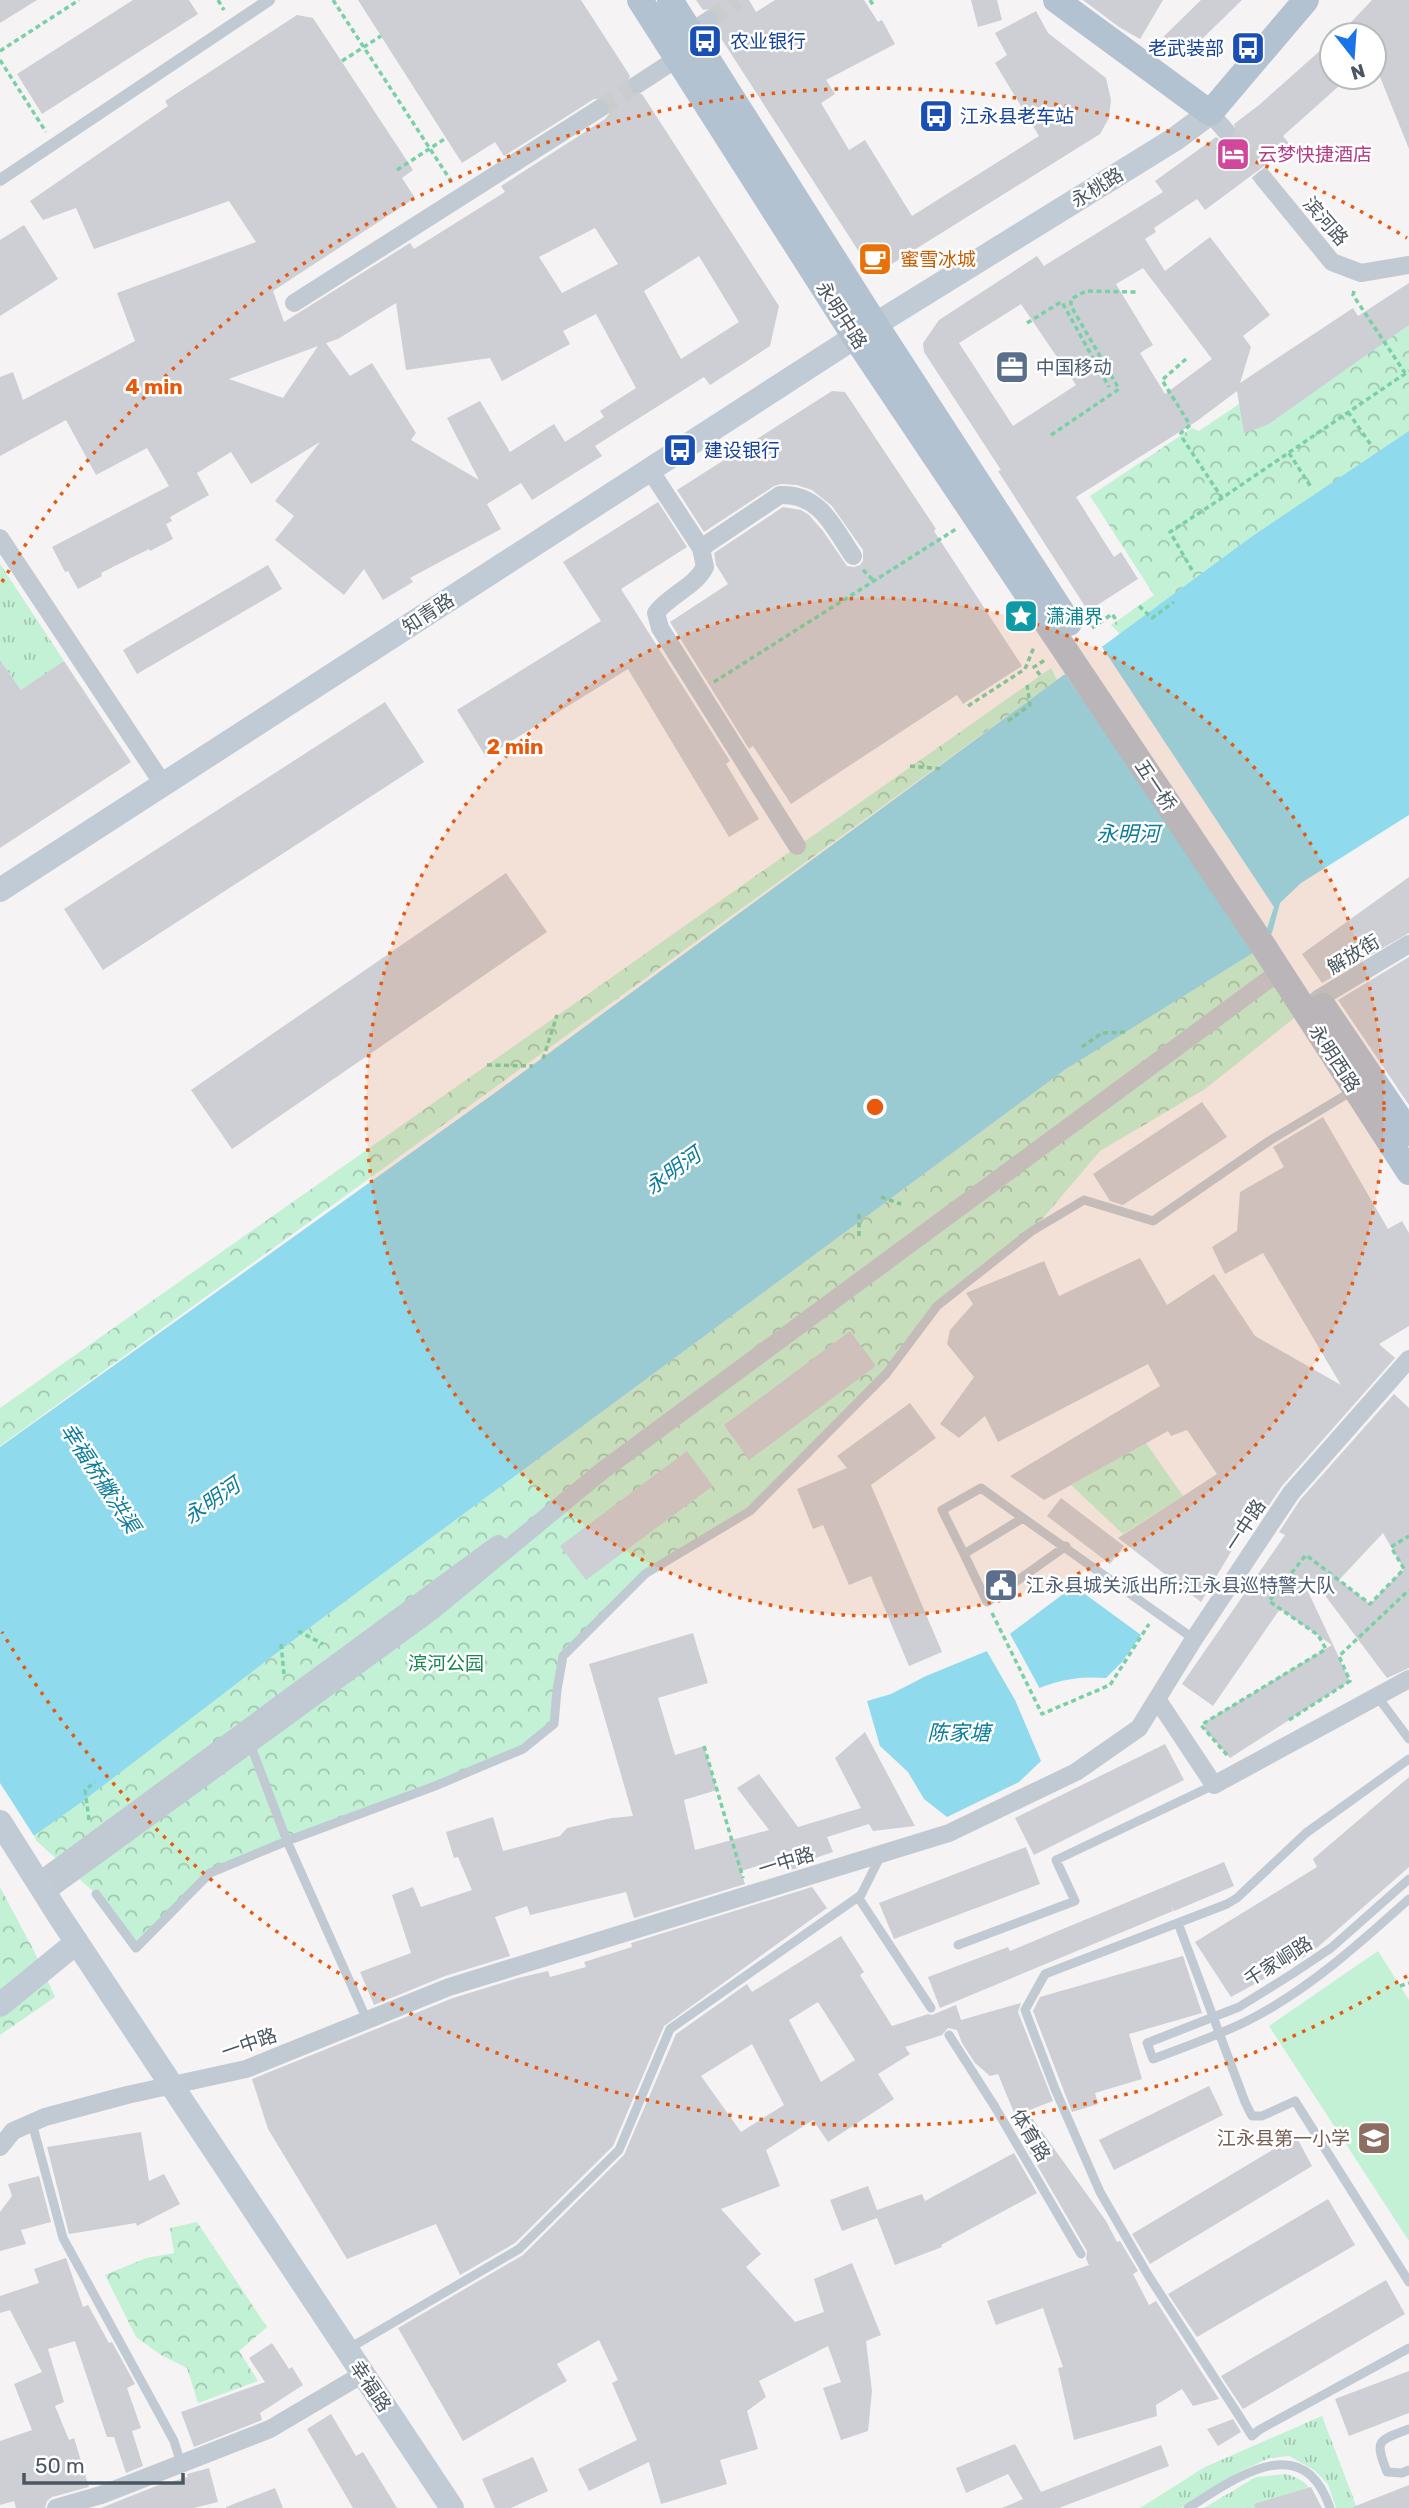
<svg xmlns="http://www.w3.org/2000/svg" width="1409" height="2508" viewBox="0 0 1409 2508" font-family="Rubik,'Noto Sans SC',sans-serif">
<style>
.grass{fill:url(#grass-tufts)}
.forest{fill:url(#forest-crowns)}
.garden{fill:#c3f1d5}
.water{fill:#90daee}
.pier{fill:#f5f3f3}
.building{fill:#cdcfd5;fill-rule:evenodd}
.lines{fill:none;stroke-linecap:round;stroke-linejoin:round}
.minor-tunnel{stroke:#caccce;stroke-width:18;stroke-dasharray:18 9;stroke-linecap:butt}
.path{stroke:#7ad0a6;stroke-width:3.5;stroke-dasharray:5 3.5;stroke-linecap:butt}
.service{stroke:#c1cad2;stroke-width:9}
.pedestrian{stroke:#c1cad2;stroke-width:12}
.minor{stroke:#c1cad2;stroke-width:18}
.secondary{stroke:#c1cbd6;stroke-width:24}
.primary{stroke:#b3c2d1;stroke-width:26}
.path-bridge{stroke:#7ad0a6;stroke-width:3.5;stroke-dasharray:5 3.5;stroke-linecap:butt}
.ring{fill:none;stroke:#e8590c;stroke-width:3.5;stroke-dasharray:3.5 7}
.labels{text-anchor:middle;stroke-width:5;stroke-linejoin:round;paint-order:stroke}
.transit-label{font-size:19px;fill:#164399;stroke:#fff;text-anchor:start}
.hotel-label{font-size:19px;fill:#b23c85;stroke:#fff;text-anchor:start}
.street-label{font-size:19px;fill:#4a5661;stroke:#fff}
.food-label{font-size:19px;fill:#c56008;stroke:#fff;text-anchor:start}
.service-label{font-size:19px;fill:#4e5e75;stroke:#fff;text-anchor:start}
.culture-label{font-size:19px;fill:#0d838f;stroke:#fff;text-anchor:start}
.park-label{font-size:19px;fill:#17864f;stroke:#fff}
.education-label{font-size:19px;fill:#785e54;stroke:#fff;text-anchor:end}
.water-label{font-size:21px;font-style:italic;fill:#0c7c9b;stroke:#fff}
.centre{fill:#e8590c;stroke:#fff;stroke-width:3.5}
.ring-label{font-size:21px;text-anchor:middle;font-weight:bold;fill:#e8590c;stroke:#fff;stroke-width:5;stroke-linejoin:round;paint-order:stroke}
</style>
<defs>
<pattern id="grass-tufts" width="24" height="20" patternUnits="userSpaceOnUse" patternTransform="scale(1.75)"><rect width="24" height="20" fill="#c3f1d5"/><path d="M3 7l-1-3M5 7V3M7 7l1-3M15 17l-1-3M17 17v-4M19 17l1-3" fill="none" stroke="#a0c6b0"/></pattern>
<pattern id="forest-crowns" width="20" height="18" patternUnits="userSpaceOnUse" patternTransform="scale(1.75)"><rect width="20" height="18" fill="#c3f1d5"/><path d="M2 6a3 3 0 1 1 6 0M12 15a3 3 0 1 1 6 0" fill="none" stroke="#a0c6b0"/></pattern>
</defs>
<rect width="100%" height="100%" fill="#f5f3f3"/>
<!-- grass -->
<path class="grass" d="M0,564L64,661L37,680L30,703L0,660Z
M1322,2416L1357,2508H1336L1328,2484L1314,2470L1289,2456L1269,2458L1241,2471L1181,2508H1140L1205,2467Z
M1286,2474C1309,2481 1310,2488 1320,2508H1204L1256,2477Z"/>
<!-- forest -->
<path class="forest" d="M1409,325V432L1305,501L1120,634L1111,625L1154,595L1090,496L1192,428L1199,431L1242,402L1395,335Z
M1051,668L1057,680L0,1446V1408Z
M1261,944L1303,1011L1205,1089L1100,1151L1032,1231L937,1306L886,1374L808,1459L750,1511L644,1574L563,1656L554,1724L523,1749L210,1873L136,1948L96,1894L32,1837L316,1623L1066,1069Z
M1146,1443L1183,1496L1123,1534L1071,1485Z
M0,1887L34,1951L55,1997L0,2035Z
M197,2222L267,2327L239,2351L258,2381L198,2403L187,2368L161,2355L136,2337L105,2275L146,2258L174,2253L170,2228Z"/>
<!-- garden -->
<path class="garden" d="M1378,1951L1409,2000V2241L1269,2026Z"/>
<!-- water -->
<path class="water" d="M1409,431V815L1301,883L1280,903L1272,933L1256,951L1066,1069L316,1623L83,1801L32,1837L0,1856V1447L496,1092L1254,535Z
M1074,1586L1141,1635L1122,1662L1106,1678C1071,1675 1045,1683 1015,1700L1041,1761L1019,1782L947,1817L924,1799L908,1772L880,1746L867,1701L891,1694L926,1676L987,1651Z"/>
<!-- pier -->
<path class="pier" d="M1100,644L1274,907L1262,944L1256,951L1063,671Z
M1009,1632L1040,1689L1015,1700L985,1648Z
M0,1783L36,1839L0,1860Z"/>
<!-- building -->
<path class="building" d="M0,0H37L0,23Z
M133,0H189L198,14L42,114L17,74Z
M358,0H581L630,76L627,84L628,90L633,94H642L779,306L770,346L710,385L704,377L595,446L602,456L532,500L521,483L487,504L501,529L410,578L413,582L383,600L364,569L344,595L275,540L294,516L275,501L320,442L251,484L231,452L197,473L209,495L170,517L172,521L166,524L173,539L150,551L149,549L101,573L102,576L78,589L68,571L65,572L52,547L169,486L147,448L96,475L66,420L0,456V377L13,372L23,400L135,341L117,293L256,242L229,201L94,249L76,208L43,220L30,201L168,106L165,101L297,15L313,18L413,170L402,178L415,198L273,291L284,322L410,243L414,249L505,192L501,186L605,119L609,114L608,102L604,99H594L504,156L495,142L462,163ZM595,228L618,264L562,293L539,257ZM699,256L739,322L681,359L644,291ZM396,303L406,370L490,358L502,381L570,344L563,331L596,314L636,388L600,411L604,417L565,442L554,424L510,452L480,401L447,418L479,480L411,440L416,433L372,363L350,376L326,343L338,339ZM318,346L283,398L229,379Z
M696,0H749L756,12L775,0H864L878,22L882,20L895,44L826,80L835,94L821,103L849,150L865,140L912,216L1039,136L995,63L1007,55L995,33L1036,11L1048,33L1106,78L1111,100L1109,118L1100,134L874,275L715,29L720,20L718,13L709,9L703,10Z
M971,0H997L1002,20L978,27Z
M1083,0H1163L1140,39L1119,27Z
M1201,0H1242L1203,38L1183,49L1172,51L1152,48Z
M1372,0H1409V149L1374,62V35H1339Z
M1332,40V77H1349L1283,136L1291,146L1205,210L1197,199L1154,228L1156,232L1145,239L1165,271L1210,237L1270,315L1243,336L1251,347L1240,383L1353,308L1358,316L1409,283V325L1267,425L1244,433L1237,391L1197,421L1076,497L1114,557L1121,552L1138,579L1088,611L998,471L1001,470L924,352L923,343L939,320L1037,256L1044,266L1163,192L1155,181L1216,137L1222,141L1232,139L1236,133L1234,124L1259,105ZM1143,268L1212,359L1165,394L1140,353L1153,345L1116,284ZM1021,304L1076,385L1013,426L959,343Z
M24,225L58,279L0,316V240Z
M832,391L845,392L936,529L934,531L1022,666L963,704L957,695L791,804L753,746L749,749L670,622L728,584L716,565L714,553L783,507L801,510L809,515L823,531L847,566L854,567L860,565L863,561V550L832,506L812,490L797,485L781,484L774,486L704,532L677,490Z
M658,502L687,547L621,589L730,761L726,764L759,819L729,837L628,669L486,757L457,710L601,621L563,562Z
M268,565L282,589L137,674L123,650Z
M0,660L21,690L64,661L131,762L0,848Z
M385,702L424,762L103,970L64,909Z
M506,873L547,932L232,1149L191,1090Z
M1409,877V933L1322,983L1302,954Z
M1409,957V1105L1338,1000Z
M1202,1102L1227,1137L1123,1205L1110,1201L1093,1174Z
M1323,1117L1388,1229L1402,1221L1409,1233V1326L1379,1344L1395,1358L1282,1486L1257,1523L1250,1520L1201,1602L1118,1538L1217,1474L1187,1430L1171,1436L1168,1431L1044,1500L1010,1476L1160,1386L1148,1364L998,1442L985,1416L959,1438L940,1424L974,1377L947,1344L950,1330L973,1304L966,1293L1044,1261L1059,1296L1140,1258L1167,1305L1214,1274L1255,1336L1341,1385L1263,1253L1225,1274L1212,1247L1237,1231L1240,1192L1284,1167L1273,1147Z
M850,1331L876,1366L749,1460L724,1425Z
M1394,1394L1409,1408V1668L1387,1678L1312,1578L1304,1583L1350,1681L1230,1758L1205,1730V1722L1332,1645L1280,1609L1213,1706L1182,1684L1285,1535L1279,1532L1300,1500ZM1383,1533L1404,1569L1370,1604L1339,1580Z
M910,1403L936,1438L871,1485L942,1652L909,1666L871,1576L849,1585L823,1525L813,1529L797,1489L847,1468L837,1456Z
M687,1451L713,1486L586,1580L560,1546Z
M1061,1498L1124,1546L1110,1564L1047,1516Z
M693,1633L708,1683L658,1698L675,1755L704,1746L717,1790L684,1800L695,1850L769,1830L737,1788L759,1774L798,1827L861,1808L835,1758L865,1732L915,1826L873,1831L869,1824L827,1837L833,1852L795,1865L798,1868L786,1871L791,1856L741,1871L745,1884L634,1918L626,1892L530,1915L527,1906L495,1917L510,1956L445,1976L374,2005L360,1972L411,1953L392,1895L413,1887L421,1907L472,1890L458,1857L454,1858L446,1832L493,1817L503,1851L560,1836L567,1828L612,1818L633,1816L589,1664Z
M1165,1744L1184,1780L1034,1855L1015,1818Z
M1409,1777V1867L1311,1953L1231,1997L1195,1942L1317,1867L1313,1859Z
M1026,1847L1040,1884L894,1939L879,1903Z
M1224,1862L1234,1886L1174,1911L1171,1906L1173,1911L940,2008L928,1977L1008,1947L1010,1951Z
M812,1887L827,1908L664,2026L613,2146L515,2243L460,2275L436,2224L347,2259L268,2129L252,2079L453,1998L518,1978L548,1971L550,1977L586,1967L584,1962L632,1947L631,1943Z
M841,1936L864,1972L860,1975L892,2026L928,2014L932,2015L956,2005L961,2020L1021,2003L1018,2012L1053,2101L1027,2111L1106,2221L1117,2242L1120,2241L1138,2271L1133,2274L1149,2305L1156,2301L1219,2399L1193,2406L1182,2389L1156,2405L1157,2416L1074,2440L1058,2368L1063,2367L1043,2308L996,2325L987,2301L1089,2265L1086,2259L1087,2251L1019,2134L1022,2132L998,2074L990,2076L975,2063L962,2043L957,2030L948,2028L942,2035L905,2047L910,2054L878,2074L894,2099L828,2142L813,2120L766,2150L780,2186L721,2209L761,2254L746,2267L795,2322L824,2312L814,2279L852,2263L881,2335L866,2341L872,2391L868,2431L841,2440L823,2388L841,2382L828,2346L759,2381L766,2397L747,2411L758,2449L720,2460L727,2484L661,2504L649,2462L589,2491L578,2469L637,2440L612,2383L618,2380L599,2340L557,2364L567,2381L463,2441L398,2328L523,2255L624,2155L676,2034L747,1984L752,1992ZM818,2002L855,2060L821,2082L789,2020ZM752,2044L784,2105L741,2132L701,2076Z
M1183,1956L1202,2013L1129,2034L1142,2079L1095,2093L1098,2104L1072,2112L1033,2011L1040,1997Z
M1209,2086L1223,2115L1114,2170L1099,2140Z
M141,2132L149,2181L164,2174L180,2204L137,2226L136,2223L69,2234L47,2147Z
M1296,2136L1312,2166L1150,2264L1132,2234Z
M1014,2153L1037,2193L941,2245L942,2247L895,2265L877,2218L842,2231L830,2200L868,2186L877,2210L922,2194L925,2201Z
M39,2176L51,2222L21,2230L26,2244L0,2251V2212L12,2196L8,2184Z
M1328,2199L1355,2245L1197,2337L1168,2294Z
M66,2258L83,2307L88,2305L109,2343L112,2342L135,2384L127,2388L141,2428L132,2431L143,2466L126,2473L114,2437H107L75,2341L48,2349L64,2402L55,2406L69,2440L74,2438L89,2487L52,2497L47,2501L45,2508H16L14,2501L0,2505V2441L32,2430L14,2384L42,2372L10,2310L0,2313V2296L39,2283L34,2269Z
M1386,2280L1405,2314L1243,2409L1221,2376Z
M272,2343L289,2369L292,2367L303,2385L260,2413L262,2420L194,2447L181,2412L265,2382L249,2358Z
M1409,2371V2413L1349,2436L1335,2399Z
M331,2414L356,2456L363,2452L397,2508H353L307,2429Z
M1233,2419L1241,2432L1218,2446L1207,2429Z
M1015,2444L1041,2492L1161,2445L1169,2466L1059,2508H1002L1023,2499L1008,2474L966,2493L956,2468Z
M533,2457L548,2491L511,2508H495L482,2479Z
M209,2468L218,2502L194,2508H101L156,2486L188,2477L187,2474Z
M1409,2485V2508H1354L1353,2507Z
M1311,2487L1322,2508H1255L1254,2504Z
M275,2488L283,2508H226V2507Z"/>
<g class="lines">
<!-- minor-tunnel -->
<path class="minor-tunnel" d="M709,20L738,0
M599,109L638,84
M1225,130L1264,179"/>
<!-- path -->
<path class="path" d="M218,0L224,10
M333,0L451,181
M870,0L874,6
M0,51L79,0
M0,60L46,132
M1354,291L1353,295L1405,373
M1027,323L1061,302L1063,304L1109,387
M1186,359L1162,380L1190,425L1181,433L1183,439L1222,498L1409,371
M1348,412L1371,445
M1051,435L1119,389L1071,306V299L1086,291L1136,292
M1289,453L1311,487
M863,570L874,581
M1192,570L1170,532L1222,498
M1139,606L1152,618L1174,602
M1092,628L1112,614L1117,621
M1040,675L1034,667L1045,660
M714,682L956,529
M968,706L1025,669L1034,647
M1008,721L1030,705L1027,684
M910,766L944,769
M1082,1047L1102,1033L1127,1032
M543,1059L557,1015
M487,1065L533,1066
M881,1197L901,1204
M859,1214V1236
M992,1613L1042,1714L1110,1685L1149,1624
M298,1631L323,1644
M281,1644L284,1674
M1289,1720L1350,1681L1339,1656L1409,1590
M704,1746L743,1878
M1227,1755L1201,1725L1326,1649L1318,1635L1269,1601L1306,1555L1370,1604L1404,1569L1391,1547L1409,1536
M89,1820L85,1790L95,1782
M1400,1986L1409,1983"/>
<!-- service -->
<path class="service" d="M1066,1546L987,1602L964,1554L1023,1518L1194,1639
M964,1554L942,1510L981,1488L1023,1518
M1377,1696L1409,1739
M250,1744L287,1841L367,2020
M1409,1759L1306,1833L1237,1898L1227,1904L1045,1974L1025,2010L1055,2089L1100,2192L1148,2275L1252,2436L1259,2430L1409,2348
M1409,1879L1331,1948L1292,1974L1239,2007L1147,2043L1153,2059C1184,2047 1217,2036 1247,2021C1307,1991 1359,1944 1409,1899
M96,1894L136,1948L210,1873L287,1841L435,1786L523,1749L554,1724L557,1690L563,1656L645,1574L750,1511L886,1374L937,1306L1032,1231L1084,1200L1153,1221L1269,1141L1354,1090
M858,1897L931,2008
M1178,1923L1245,2102L1252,2116H1262L1295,2101L1409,2282
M958,1945L1075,1901L1056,1860L1214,1785
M949,2035L995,2107L1081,2254
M32,2123L63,2238L174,2441L181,2464
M348,2349L519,2249L619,2150L670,2029L861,1895L881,1855
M1409,2429C1378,2441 1374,2439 1387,2472L1402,2473L1409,2470
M1188,2508C1234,2479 1303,2427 1330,2508"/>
<!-- pedestrian -->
<path class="pedestrian" d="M0,180L269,0"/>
<!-- minor -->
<path class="minor" d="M690,32L709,20
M638,84L678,58
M1210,113L1225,130
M1264,179L1332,262L1361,273L1409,265
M294,303L599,109
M650,470L701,548L705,567C694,588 670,594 656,613L660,628L797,846
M0,538L163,784
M701,548L780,495C820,493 834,528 853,556
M1318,999L1409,944
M1157,1699L1214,1785L1409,1679
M38,1882L498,1544
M45,1893L431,1612L602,1471L1280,971
M0,2147L13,2131L45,2117L127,2095L246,2069L449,1987L949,1833L1076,1772L1139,1728L1194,1639L1291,1493L1409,1359
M56,2508L101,2495L270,2429L363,2374"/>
<!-- secondary -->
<path class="secondary" d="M0,890L855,337L1175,139L1210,113
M0,1822L58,1914L452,2508
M0,2005L77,1942"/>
<!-- primary -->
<path class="primary" d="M640,0L855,337L1262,944L1409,1172
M670,0L875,324L1069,623
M1056,0L1210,113L1306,0
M1323,1006L1409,1133"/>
<!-- path-bridge -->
<path class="path-bridge" d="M342,61L381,36
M397,170L446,138"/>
</g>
<!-- distance rings -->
<circle cx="875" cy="1107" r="509" fill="#e8590c" fill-opacity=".12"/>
<g class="ring">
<circle cx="875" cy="1107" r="509"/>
<path d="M1407 1976A1019 1019 0 0 1 2 1632M2 582A1019 1019 0 0 1 1407 238"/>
</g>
<!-- icons -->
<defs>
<g id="bus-square" transform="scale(1.75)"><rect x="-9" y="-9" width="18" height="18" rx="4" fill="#1a4fb4" stroke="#fff"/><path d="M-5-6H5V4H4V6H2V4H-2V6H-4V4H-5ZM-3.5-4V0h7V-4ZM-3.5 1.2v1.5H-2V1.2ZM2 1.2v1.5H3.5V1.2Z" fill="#fff"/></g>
<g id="hotel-square" transform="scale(1.75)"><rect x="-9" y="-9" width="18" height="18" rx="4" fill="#d1479c" stroke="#fff"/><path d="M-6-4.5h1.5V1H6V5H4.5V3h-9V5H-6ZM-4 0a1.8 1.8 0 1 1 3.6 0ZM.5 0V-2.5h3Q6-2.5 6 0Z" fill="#fff"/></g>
<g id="cafe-square" transform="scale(1.75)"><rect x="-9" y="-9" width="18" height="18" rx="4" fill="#e8710a" stroke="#fff"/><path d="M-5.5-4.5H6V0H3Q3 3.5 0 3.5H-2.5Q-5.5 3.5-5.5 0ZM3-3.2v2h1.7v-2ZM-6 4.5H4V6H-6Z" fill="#fff"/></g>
<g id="office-square" transform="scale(1.75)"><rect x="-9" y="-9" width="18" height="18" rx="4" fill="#5c6f8a" stroke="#fff"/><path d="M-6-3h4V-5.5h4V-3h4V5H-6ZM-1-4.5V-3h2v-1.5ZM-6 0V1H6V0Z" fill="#fff"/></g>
<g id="sight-square" transform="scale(1.75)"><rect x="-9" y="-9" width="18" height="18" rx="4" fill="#0f9aa8" stroke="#fff"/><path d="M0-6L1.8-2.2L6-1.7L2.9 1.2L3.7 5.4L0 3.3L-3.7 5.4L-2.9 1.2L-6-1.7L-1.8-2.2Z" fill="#fff"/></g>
<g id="civic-square" transform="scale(1.75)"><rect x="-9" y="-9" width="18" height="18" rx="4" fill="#5c6f8a" stroke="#fff"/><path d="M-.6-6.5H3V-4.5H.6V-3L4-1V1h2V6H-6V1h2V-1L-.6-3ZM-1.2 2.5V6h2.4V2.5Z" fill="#fff"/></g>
<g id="school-square" transform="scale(1.75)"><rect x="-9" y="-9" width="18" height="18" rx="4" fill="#8d6e63" stroke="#fff"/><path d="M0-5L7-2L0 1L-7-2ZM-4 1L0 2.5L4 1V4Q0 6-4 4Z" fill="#fff"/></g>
</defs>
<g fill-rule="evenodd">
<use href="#bus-square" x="705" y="41"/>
<use href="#bus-square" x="1248" y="48"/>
<use href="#bus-square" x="936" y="116"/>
<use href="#hotel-square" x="1233" y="154"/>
<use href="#cafe-square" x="875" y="259"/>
<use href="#office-square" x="1012" y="367"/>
<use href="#bus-square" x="680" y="450"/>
<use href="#sight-square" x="1021" y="616"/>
<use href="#civic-square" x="1001" y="1585"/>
<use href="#school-square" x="1374" y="2138"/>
</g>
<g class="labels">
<!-- transit labels -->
<g class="transit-label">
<text x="730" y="48">农业银行</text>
<text x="1224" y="55" text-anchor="end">老武装部</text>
<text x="960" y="123">江永县老车站</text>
<text x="704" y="457">建设银行</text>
</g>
<!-- hotel labels -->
<g class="hotel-label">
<text x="1258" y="161">云梦快捷酒店</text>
</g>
<!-- street labels -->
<g class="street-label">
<text transform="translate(1097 187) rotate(-32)" y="7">永桃路</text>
<text transform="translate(1326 221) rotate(49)" y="7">滨河路</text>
<text transform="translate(842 315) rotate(57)" y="7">永明中路</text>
<text transform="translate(428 613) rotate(-33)" y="7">知青路</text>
<text transform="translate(1156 785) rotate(56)" y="7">五一桥</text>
<text transform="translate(1353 954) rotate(-31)" y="7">解放街</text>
<text transform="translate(1335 1058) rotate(57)" y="7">永明西路</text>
<text transform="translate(1245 1525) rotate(-57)" y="7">一中路</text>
<text transform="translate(786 1861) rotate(-17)" y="7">一中路</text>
<text transform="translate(1278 1961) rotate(-32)" y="7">千家峒路</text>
<text transform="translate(249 2043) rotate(-19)" y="7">一中路</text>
<text transform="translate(1031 2135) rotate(59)" y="7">体育路</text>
<text transform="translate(371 2386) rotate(56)" y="7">幸福路</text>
</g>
<!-- food labels -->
<g class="food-label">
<text x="900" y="266">蜜雪冰城</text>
</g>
<!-- service labels -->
<g class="service-label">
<text x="1036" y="374">中国移动</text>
<text x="1026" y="1592">江永县城关派出所;江永县巡特警大队</text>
</g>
<!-- culture labels -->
<g class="culture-label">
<text x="1046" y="623">潇浦界</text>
</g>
<!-- park labels -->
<g class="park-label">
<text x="446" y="1670">滨河公园</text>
</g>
<!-- education labels -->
<g class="education-label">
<text x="1350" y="2145">江永县第一小学</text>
</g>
<!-- water labels -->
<g class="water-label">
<text x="1128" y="841">永明河</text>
<text transform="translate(673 1171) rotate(-36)" y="7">永明河</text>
<text transform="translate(100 1478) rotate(57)" y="7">幸福桥撇洪渠</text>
<text transform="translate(212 1501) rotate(-35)" y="7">永明河</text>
<text x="959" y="1740">陈家塘</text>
</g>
</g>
<circle cx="875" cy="1107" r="10" class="centre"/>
<g class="ring-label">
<text x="154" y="394">4 min</text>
<text x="515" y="754">2 min</text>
</g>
<!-- north arrow -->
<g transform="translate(1353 56) rotate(163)"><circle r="33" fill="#ffffff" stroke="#b7bbc0" stroke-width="2"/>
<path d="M0-5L12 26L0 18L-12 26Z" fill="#1a73e8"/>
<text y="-10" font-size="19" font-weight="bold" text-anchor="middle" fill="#4a5661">N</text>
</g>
<!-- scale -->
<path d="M24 2473v10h159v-10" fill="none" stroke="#4a5661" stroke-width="3.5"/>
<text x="35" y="2473" font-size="21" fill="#4a5661" stroke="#ffffff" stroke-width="5" paint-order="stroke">50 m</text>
</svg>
